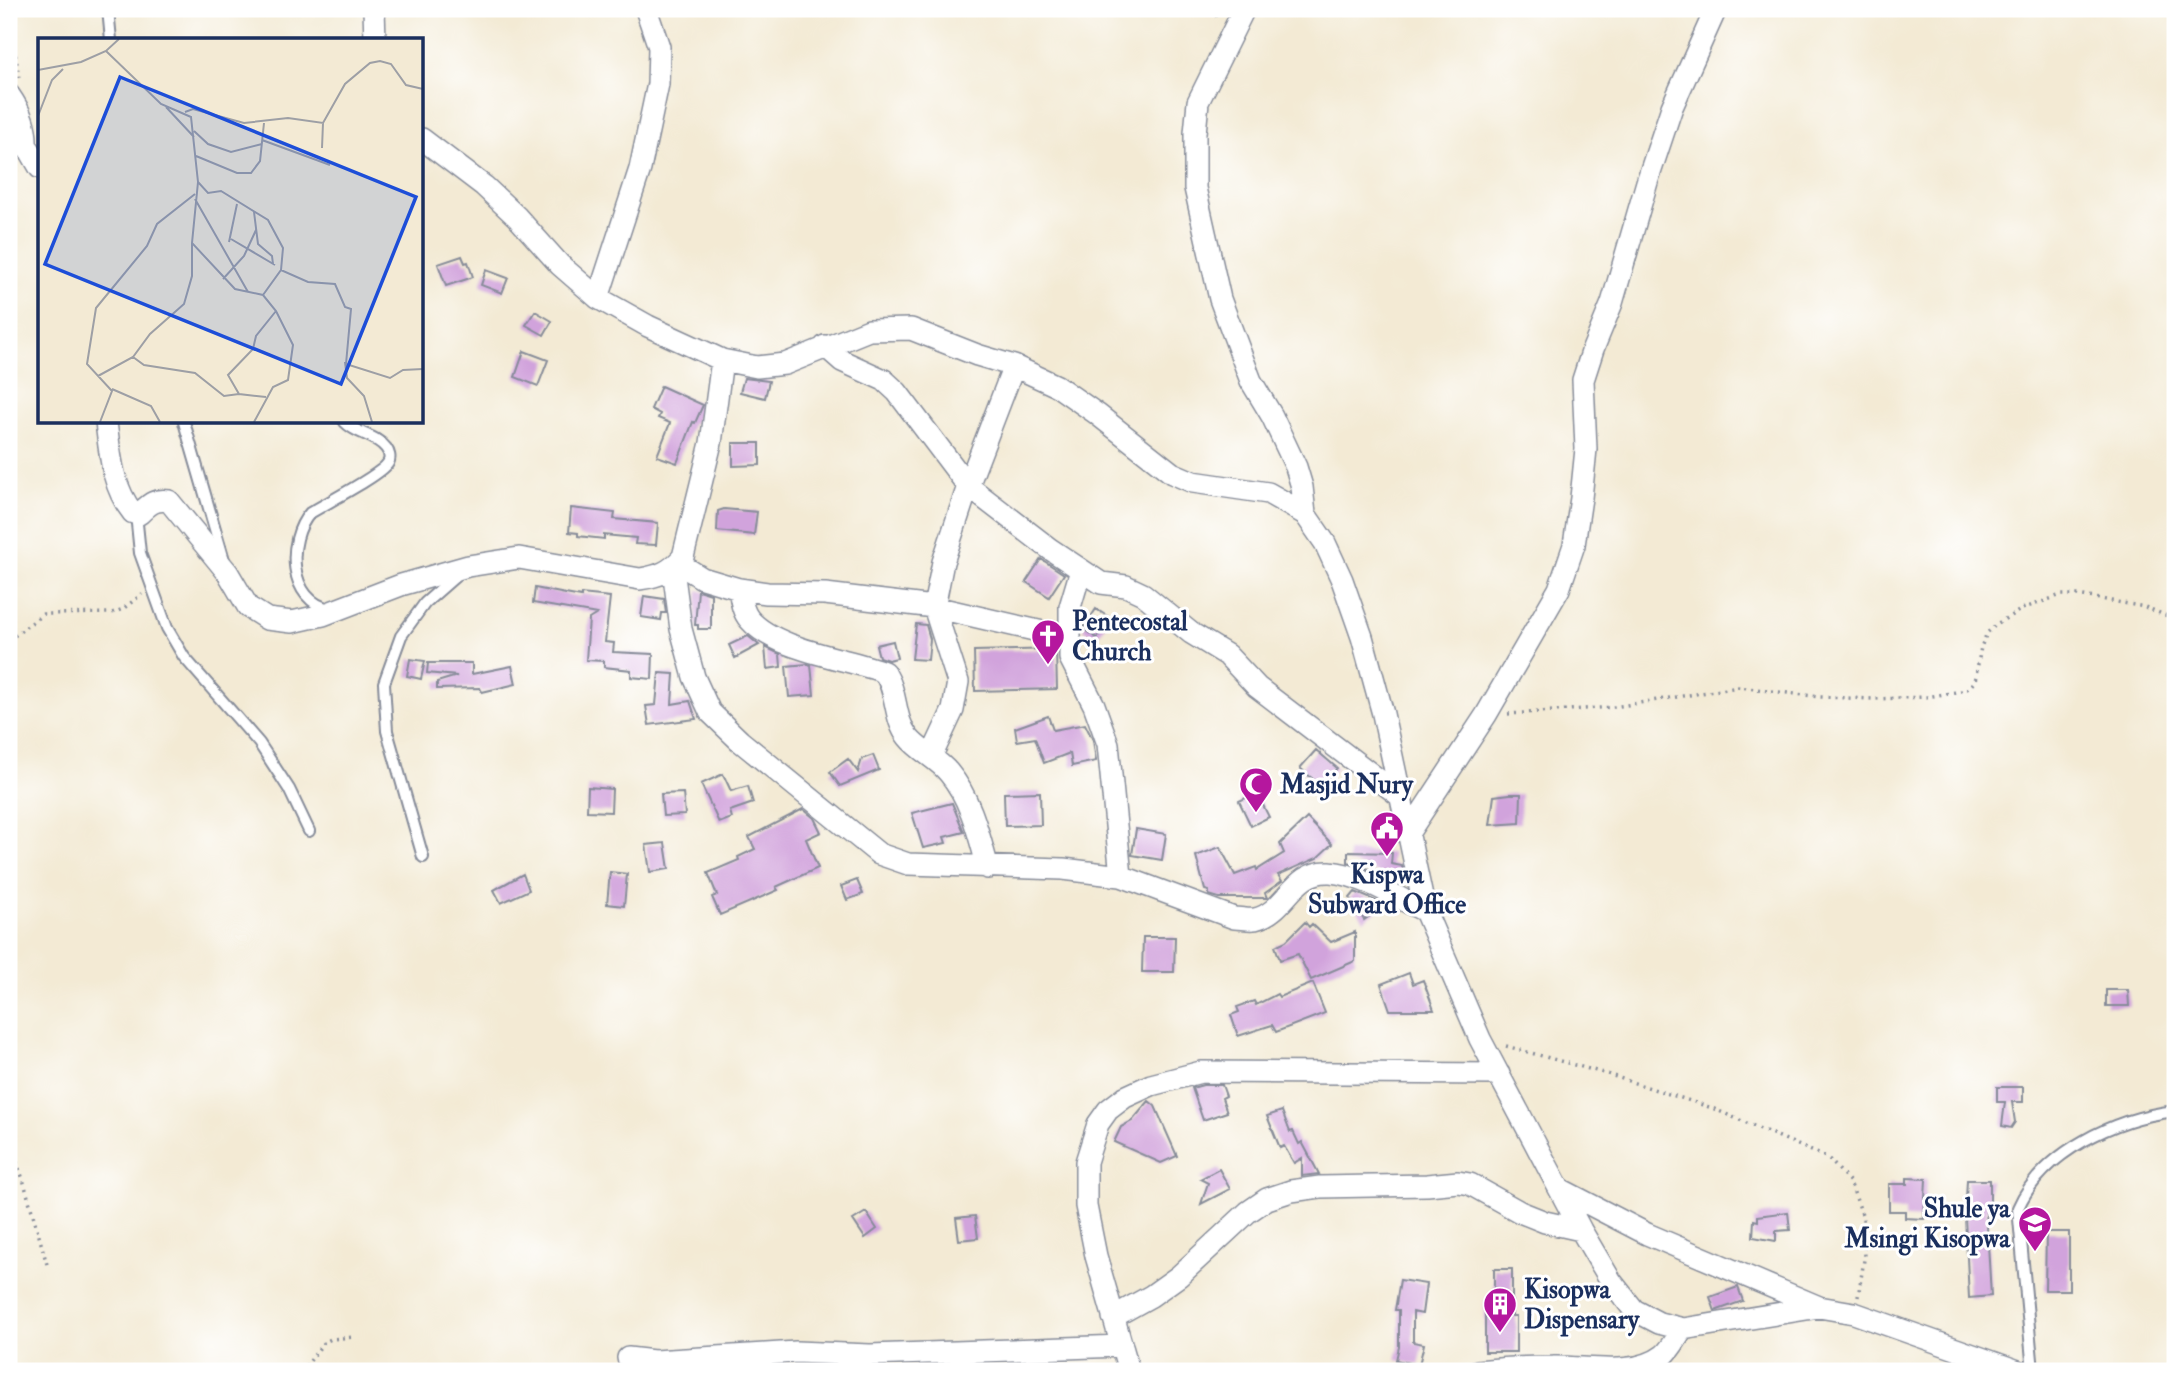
<svg xmlns="http://www.w3.org/2000/svg" width="2184" height="1380" viewBox="0 0 2184 1380" font-family="'IM FELL Double Pica',serif">
<style>
.building{fill:#d1a3dc}
.lines{fill:none;stroke-linecap:round;stroke-linejoin:round}
.service-casing{stroke:#878c99;stroke-width:14}
.minor-casing{stroke:#878c99;stroke-width:24}
.path{stroke:#878c99;stroke-width:3.5;stroke-dasharray:2 5;stroke-linecap:butt}
.service{stroke:#fff;stroke-width:10}
.minor{stroke:#fff;stroke-width:21}
.labels{text-anchor:middle;stroke-width:6;stroke-linejoin:round;paint-order:stroke}
.poi-label{font-size:26px;font-weight:bold;fill:#1b2f5e;stroke:#fff;text-anchor:start}
.inset-road{fill:none;stroke:#9d9fa5;stroke-width:2}
.view{fill:#1d4ed8;fill-opacity:0.15;stroke:#1d4ed8;stroke-width:3.5}
.inset-edge{fill:none;stroke:#1b2f5e;stroke-width:3.5}
</style>
<rect width="100%" height="100%" fill="#fff"/>
<filter id="ink" filterUnits="userSpaceOnUse"><feTurbulence type="fractalNoise" baseFrequency=".0143" numOctaves="2"/><feDisplacementMap in="SourceGraphic" scale="14" xChannelSelector="R" yChannelSelector="G"/><feConvolveMatrix kernelMatrix="1 2 1 2 8 2 1 2 1" color-interpolation-filters="sRGB"/></filter>
<filter id="wash" filterUnits="userSpaceOnUse"><feTurbulence type="fractalNoise" baseFrequency=".00686" numOctaves="4" result="noise"/><feDisplacementMap in="SourceGraphic" scale="28" xChannelSelector="R" yChannelSelector="G"/><feGaussianBlur stdDeviation="1.57" result="paint"/><feColorMatrix in="noise" values="0 0 0 0 0 0 0 0 0 0 0 0 0 0 0 0 0 1.4 0 .05"/><feComposite in="paint" operator="in"/></filter>
<g filter="url(#wash)">
<rect width="100%" height="100%" fill="#f3ead4"/>
<g id="blocks">
<!-- building -->
<path class="building" d="M462,256L465,263L468,262L473,277L446,286L438,264Z
M486,270L508,278L502,293L481,285Z
M535,311L552,321L544,335L526,325Z
M524,351L548,360L538,386L515,377Z
M744,378L769,381L765,398L740,392Z
M661,386L703,405L695,423L693,422L677,463L657,456L670,423L658,418L660,414L651,409Z
M733,443H760V465L733,466Z
M571,508L615,513L614,519L658,523L656,545L635,544L636,538L604,535V539L578,536V533L569,532Z
M724,509L757,512L754,535L717,531L718,511Z
M1041,559L1064,574L1049,597L1026,582Z
M535,588L581,597V594L610,597L605,642L614,643L613,652L653,654L652,679L631,677V670L604,667V661L586,660L589,619L597,614L533,603Z
M698,590L711,594V629H698V625H695Z
M644,596L664,599L666,613H662L661,620L641,617Z
M1096,609L1110,618L1097,638L1083,629Z
M916,624L926,625L930,639L928,660L912,659Z
M748,636L759,645L735,658L729,645Z
M893,641L897,658L888,660L879,657L876,645Z
M765,647L780,654L781,667L767,669Z
M1056,649L1057,689L975,691L974,651Z
M410,659L425,661L421,679L407,676Z
M428,663H472V674L512,666L516,684L482,692L480,688L437,689V682L457,676L427,673Z
M808,664L811,665L814,695L789,697L786,666Z
M659,673L674,674L672,704L690,701L696,719L649,725L646,706L656,705Z
M1048,716L1053,730L1085,724L1093,740L1096,761L1072,766L1070,753L1044,763L1035,738L1017,741L1015,728Z
M1316,750L1337,768L1321,786L1300,768Z
M873,755L879,770L840,786L830,772L848,759L858,772L862,759Z
M723,774L731,791L748,786L753,803L730,811L732,818L719,823L701,784Z
M588,787L612,789L611,812L587,811Z
M1040,792L1041,825L1005,826L1004,793Z
M683,793L685,815L663,816L661,794Z
M1257,793L1269,817L1251,826L1239,801Z
M1510,794H1521L1520,823L1490,825L1494,796Z
M952,803L964,832L944,837L946,843L923,848L912,813Z
M803,809L814,818L821,832L806,839L818,868L776,887L778,890L720,915L712,897L717,895L708,873L739,860L738,857L755,849L749,837Z
M1307,818L1332,844L1317,858L1278,875L1282,881L1265,893L1267,898H1219L1209,895V891L1205,890L1196,856L1220,847L1235,875L1256,867L1257,870L1284,853L1280,844Z
M1136,829L1166,834L1162,860L1132,855Z
M665,843L669,869L650,872L646,845Z
M1348,852L1392,853L1391,864L1402,866L1404,876L1402,884L1371,870L1348,862Z
M610,872L627,874L624,906L607,904Z
M523,874L529,890L501,903L494,890Z
M857,880L863,894L847,900L841,886Z
M1355,892L1376,901L1381,908L1364,920L1350,898Z
M1305,922L1309,927L1312,924L1331,942L1355,932V961L1311,980L1298,954L1280,960L1275,946L1286,941Z
M1143,937H1175L1174,972H1142Z
M1409,973L1413,984L1423,980L1434,1010H1390L1381,984Z
M1313,983L1325,1013L1276,1032L1272,1025L1238,1036L1231,1015L1239,1012L1237,1007L1254,1001L1256,1005L1277,994L1279,997Z
M2106,990H2128L2129,1006H2106Z
M1203,1085H1222L1226,1096L1222,1098L1227,1112L1203,1120L1192,1088Z
M1997,1087H2023V1102H2012L2015,1122L2011,1128L2002,1126L2005,1102H1997Z
M1149,1101L1155,1106L1177,1156L1161,1163L1114,1142L1121,1127L1132,1121Z
M1282,1111L1290,1132L1293,1131L1299,1144L1302,1142L1319,1174L1302,1176V1158L1294,1163L1284,1146L1280,1148L1267,1116Z
M1219,1169L1230,1189L1201,1204L1208,1183L1200,1179Z
M1907,1178L1926,1179L1924,1219L1905,1218V1211H1889V1184H1907Z
M1967,1180H1990V1209H1986L1991,1296L1969,1298L1965,1217Z
M866,1212L877,1229L865,1238L853,1220Z
M1788,1212L1790,1230L1776,1231V1241L1753,1237L1754,1220L1758,1221V1216Z
M975,1216L978,1238L959,1240L956,1218Z
M2046,1232H2069V1290H2045Z
M1494,1269H1512V1316H1516V1352H1485V1302L1494,1307Z
M1400,1280L1426,1284L1422,1314L1413,1312V1342L1424,1344L1419,1365L1396,1360L1399,1347V1310H1395Z
M1738,1287L1743,1301L1715,1311L1710,1297Z"/>
</g>
</g>
<g filter="url(#ink)">
<use href="#blocks" fill-opacity="0" stroke="#878c99" stroke-width="2"/>
<g class="lines">
<!-- service casing -->
<g class="service-casing">
<path id="service" d="M108,9L111,40
M184,422L224,560
M136,514L140,553L167,628L184,657L259,743L289,789L309,831
M331,609C288,602 286,540 310,513C326,503 381,475 388,463C391,458 389,452 386,448C376,435 356,434 345,422
M423,857L387,731L384,683L401,636L425,603L458,574
M2033,1371L2018,1208C2043,1151 2116,1118 2175,1111"/>
</g>
<!-- minor casing -->
<g class="minor-casing">
<path id="minor" d="M374,9L375,40
M1244,9L1198,102L1195,133V188L1220,299L1251,381L1272,416L1296,467L1302,487L1305,514
M9,95C21,112 27,127 26,147
M422,139L484,186L517,217L560,265L598,298L648,326L722,360L757,367L785,364L869,330L911,329L977,355L1014,366L1057,386L1097,414L1172,473L1193,482L1268,493L1305,514L1325,543L1342,580L1362,637L1383,714L1425,911L1480,1039L1581,1230L1611,1281L1634,1310L1659,1323L1683,1329L1819,1307L1854,1313L2018,1371
M9,140L29,149L40,168
M598,298L640,169L658,84L659,47L646,9
M825,346L842,361L884,380L897,392L968,486L1050,549L1101,583L1126,586L1143,594L1191,633L1227,655L1257,687L1400,796
M106,422C110,454 112,487 133,513L139,514C150,504 153,499 169,501L228,573L248,607L267,619L292,622L323,615L401,585L468,566L519,558L640,579C659,576 670,572 683,557L711,443L722,360
M678,563L702,578L739,589L767,593L825,594L934,607L1069,638
M673,569L681,629L694,677L710,712L740,741L879,854L908,864L1063,869L1121,876L1234,918C1241,918 1249,920 1255,919C1287,912 1292,870 1330,872C1360,874 1398,898 1425,911
M1081,570L1070,607V658L1094,705L1108,744L1121,876
M739,589C741,599 742,611 749,619C775,650 846,658 884,672C898,691 893,718 908,737C919,751 938,759 949,773C971,799 979,836 988,868
M931,757L953,710L958,682L934,607L943,562L968,486L1014,366
M1409,832L1486,715L1559,589L1574,545L1581,498L1586,449L1583,380L1593,349L1612,303L1647,182L1672,107L1716,9
M1560,1189L1647,1234L1819,1307
M1113,1317L1151,1296L1179,1276L1248,1212L1267,1199L1291,1191L1320,1187L1427,1185L1458,1182L1470,1184L1520,1212L1545,1222L1581,1230
M628,1358L654,1361L796,1352L870,1355L1122,1346
M1129,1371L1096,1256L1086,1206V1162L1098,1124L1108,1110L1125,1097L1151,1085L1201,1072L1499,1074
M1478,1371C1502,1368 1528,1367 1553,1367C1588,1366 1634,1378 1664,1355C1672,1348 1677,1337 1683,1329"/>
</g>
<!-- path -->
<path class="path" d="M1212,9L1219,19
M9,35L16,57L19,79
M9,640L43,614L112,613L123,609L142,594
M1508,714L1614,707L1739,687L1820,697L1874,699L1927,697L1962,691L1969,688L1975,681L1981,647L1987,633L1998,623L2022,609L2061,595H2078L2145,607L2175,619
M1506,1046L1607,1074L1712,1108L1828,1158L1850,1182L1863,1217L1864,1260L1858,1297
M9,1142L23,1179L48,1268
M285,1371L307,1365L323,1343L331,1339L354,1337"/>
<!-- service -->
<use href="#service" class="service"/>
<!-- minor -->
<use href="#minor" class="minor"/>
</g>
</g>
<!-- icons -->
<defs>
<g id="church-pin" transform="scale(1.75)"><path d="M0 17L-7.5 6A9.5 9.5 0 1 1 7.5 6Z" fill="#b5179e" stroke="#fff"/><path d="M-1.2-6h2.4v3.5h3.3v2.4h-3.3V6h-2.4V-.1h-3.3v-2.4h3.3Z" fill="#fff"/></g>
<g id="mosque-pin" transform="scale(1.75)"><path d="M0 17L-7.5 6A9.5 9.5 0 1 1 7.5 6Z" fill="#b5179e" stroke="#fff"/><path d="M3.5-4.9A6 6 0 1 0 3.5 4.9A5 5 0 1 1 3.5-4.9Z" fill="#fff"/></g>
<g id="civic-pin" transform="scale(1.75)"><path d="M0 17L-7.5 6A9.5 9.5 0 1 1 7.5 6Z" fill="#b5179e" stroke="#fff"/><path d="M-.6-6.5H3V-4.5H.6V-3L4-1V1h2V6H-6V1h2V-1L-.6-3ZM-1.2 2.5V6h2.4V2.5Z" fill="#fff"/></g>
<g id="school-pin" transform="scale(1.75)"><path d="M0 17L-7.5 6A9.5 9.5 0 1 1 7.5 6Z" fill="#b5179e" stroke="#fff"/><path d="M0-5L7-2L0 1L-7-2ZM-4 1L0 2.5L4 1V4Q0 6-4 4Z" fill="#fff"/></g>
<g id="building-pin" transform="scale(1.75)"><path d="M0 17L-7.5 6A9.5 9.5 0 1 1 7.5 6Z" fill="#b5179e" stroke="#fff"/><path d="M-4-6H4V6H1V3H-1V6H-4ZM-2.5-4.3h1.7v1.8h-1.7ZM.8-4.3h1.7v1.8H.8ZM-2.5-1h1.7V.8h-1.7ZM.8-1h1.7V.8H.8Z" fill="#fff"/></g>
</defs>
<g fill-rule="evenodd">
<use href="#church-pin" x="1048" y="636"/>
<use href="#mosque-pin" x="1256" y="784"/>
<use href="#civic-pin" x="1387" y="828"/>
<use href="#school-pin" x="2035" y="1223"/>
<use href="#building-pin" x="1500" y="1304"/>
</g>
<g class="labels">
<!-- poi labels -->
<g class="poi-label">
<text x="1072" y="630">Pentecostal<tspan x="1072" dy="30">Church</tspan></text>
<text x="1280" y="793">Masjid Nury</text>
<text x="1387" y="883" text-anchor="middle">Kispwa<tspan x="1387" dy="30">Subward Office</tspan></text>
<text x="2010" y="1217" text-anchor="end">Shule ya<tspan x="2010" dy="30">Msingi Kisopwa</tspan></text>
<text x="1524" y="1298">Kisopwa<tspan x="1524" dy="30">Dispensary</tspan></text>
</g>
</g>
<!-- overview -->
<g transform="translate(38 38)">
<rect width="385" height="385" fill="#f3ead4"/>
<path class="inset-road" d="M68,13L123,66L153,79L160,144L154,205L197,251L225,257L238,273L255,307L250,342L235,349L216,384M0,32L43,24L68,13L81,1M128,69L156,99M147,74L155,71L206,85L250,80L285,85L307,46L332,25L342,23L353,26L368,47L385,51M0,78L14,42L25,31M156,93L170,106L193,114L224,106M224,102L292,127M284,110L285,85M158,118L199,135H213L222,123L226,85M160,144L170,155L183,153L230,182L245,210L243,232M157,161L210,254M216,174L220,206L234,218L235,226M193,201L237,227M191,204L199,166M185,241L206,218L218,192M225,257L243,232L270,244L297,246L307,269L313,271L308,326L352,340L365,332L385,331M95,319L106,327L157,335L186,358L201,356M307,324L309,340L326,358L334,384M60,338L95,319L112,296L146,266L154,238V205M74,351L113,368L122,384M228,359L201,356L190,337L215,311L218,298L238,273M62,384L74,353L49,326L58,270L109,208L119,186L157,156"/>
<path class="view" d="M82,39L378,159L303,346L7,226Z"/>
<rect width="385" height="385" class="inset-edge"/>
</g>
<!-- margin -->
<rect width="2184" height="1380" fill="none" stroke="#fff" stroke-width="35"/>
</svg>
